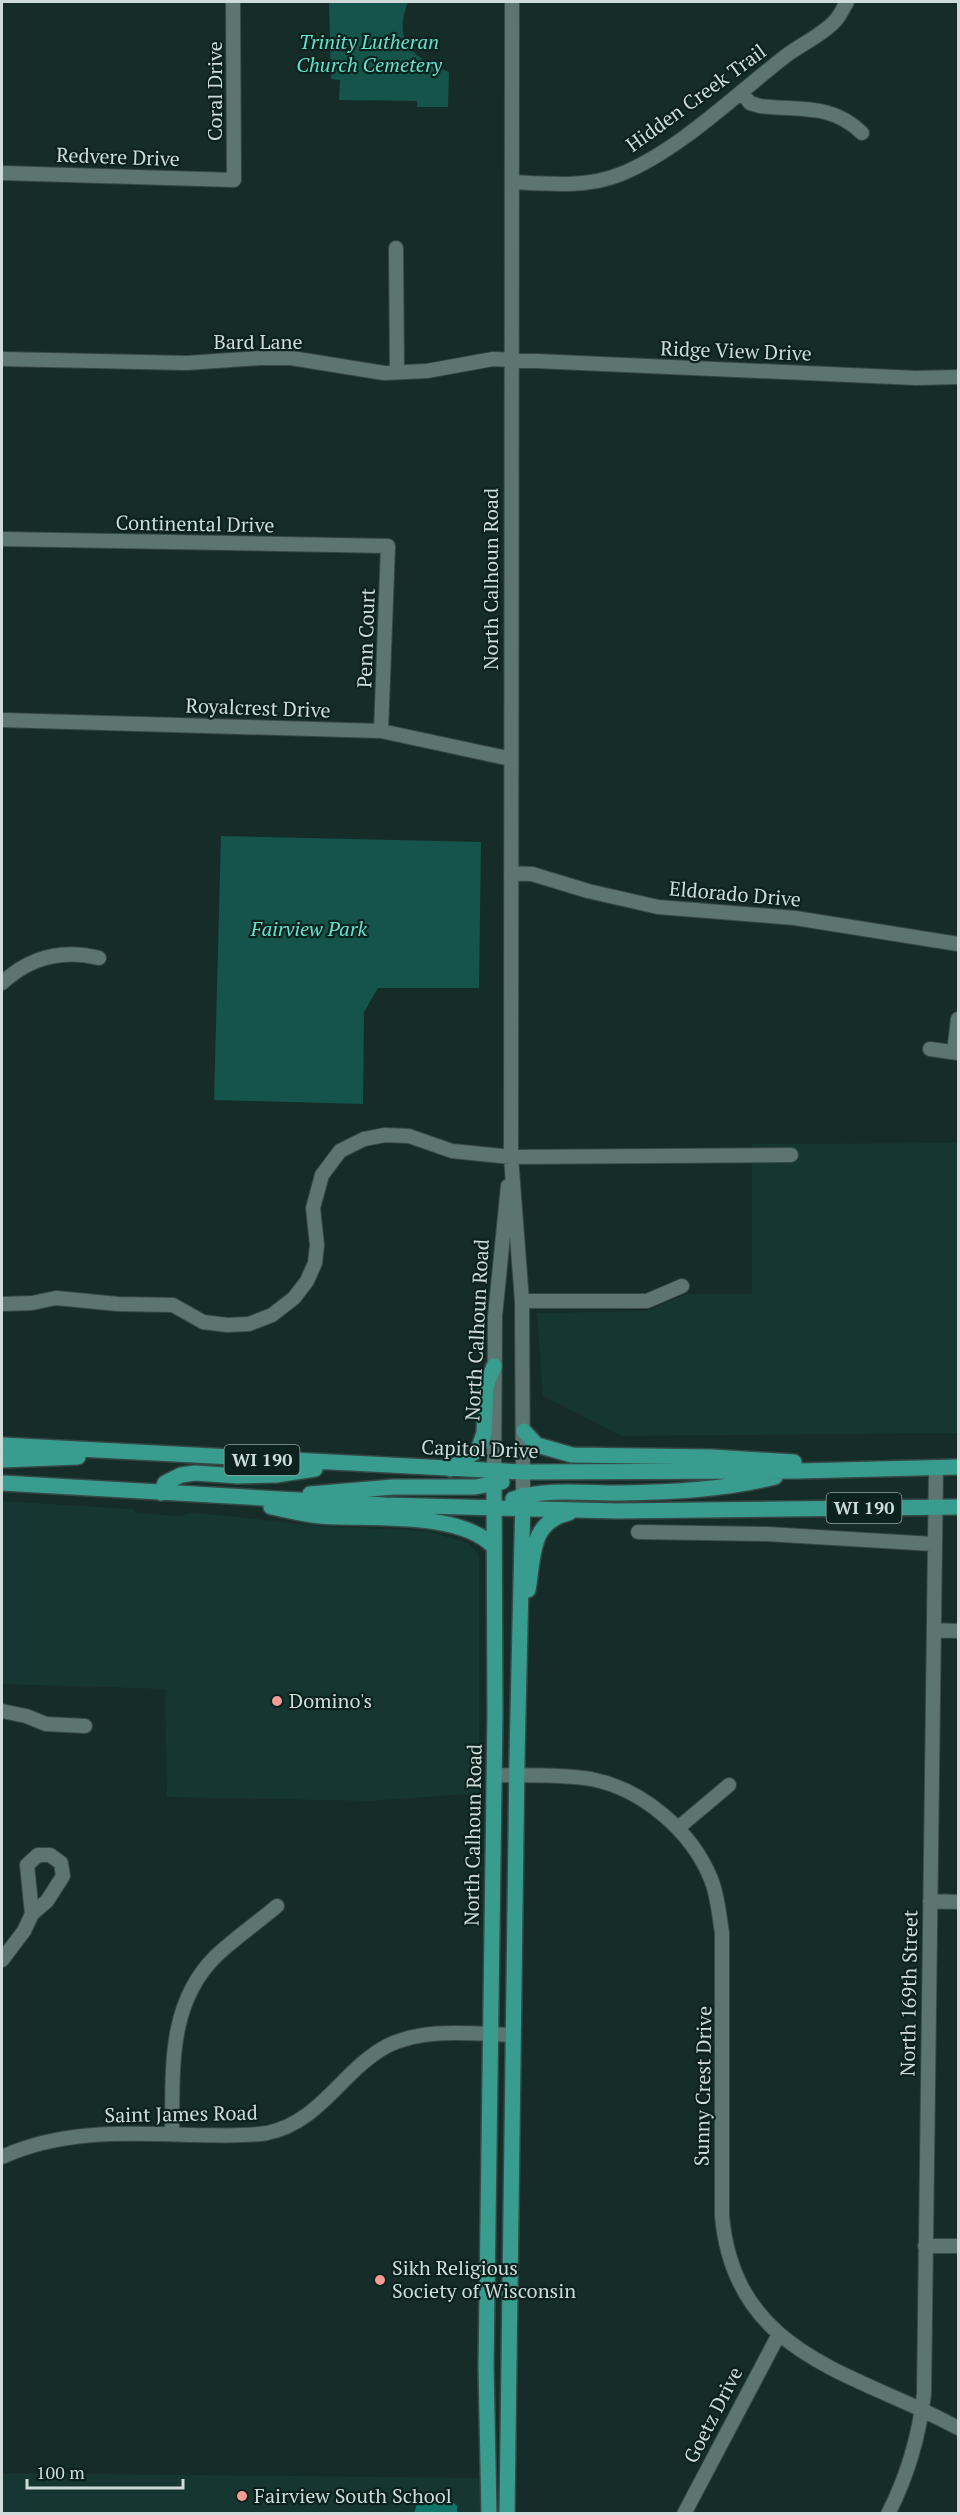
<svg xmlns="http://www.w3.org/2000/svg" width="960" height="2515" viewBox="0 0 960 2515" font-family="'PT Serif',serif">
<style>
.built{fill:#163631}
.green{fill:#14544b}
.water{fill:#117567}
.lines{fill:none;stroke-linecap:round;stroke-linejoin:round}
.minor-casing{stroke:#364845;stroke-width:16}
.major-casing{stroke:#364845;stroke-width:18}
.minor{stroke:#5d7570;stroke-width:14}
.major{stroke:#389d8f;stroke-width:15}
.poi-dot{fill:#f59c96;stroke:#0c221e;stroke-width:2}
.labels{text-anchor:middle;stroke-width:4.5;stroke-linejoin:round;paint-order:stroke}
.shield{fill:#0c221e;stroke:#94a4a0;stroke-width:1.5}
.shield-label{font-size:18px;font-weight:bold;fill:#cedbd8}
.park-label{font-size:20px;font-style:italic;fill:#63e2cd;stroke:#0c221e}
.street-label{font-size:20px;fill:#cedbd8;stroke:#0c221e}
.poi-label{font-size:20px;fill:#cedbd8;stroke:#0c221e;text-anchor:start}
</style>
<rect width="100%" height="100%" fill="#162c28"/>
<!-- built -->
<path class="built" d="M958,1143V1433L622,1436L543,1396L537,1313L647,1311L686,1294H752V1144Z
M2,1501L132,1509L137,1513L179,1516L192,1513L229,1516L316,1526L427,1531L468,1543L478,1554L479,1561V1789L481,1793L370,1801L167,1797L165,1689L2,1684Z
M2,2473L483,2478L482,2513L2,2514Z"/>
<!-- green -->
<path class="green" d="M329,2H408C392,43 414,58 449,72L448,107H417V101L339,100L340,80L331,79Z
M221,836L481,842L479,988H378L364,1012L363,1104L214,1100Z"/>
<!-- water -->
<path class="water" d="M424,2498L451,2500L457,2506V2513H414L418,2501Z"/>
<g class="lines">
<!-- minor casing -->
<g class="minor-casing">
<path id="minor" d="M512,2L511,1157L522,1301L523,1495
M742,93L750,103L760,106C800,111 831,103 862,133
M2,173L234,180L233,2
M512,182C548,184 587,188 621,174C680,150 736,94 787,55C802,44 822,35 835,21C840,16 843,8 847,2
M396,248L397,372
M2,359L187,363L260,358H291L384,373L427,371L493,359L916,378L958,377
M2,539L388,546L381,731
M2,720L381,731L511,759
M511,873L532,874L588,891L658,907L795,918L958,944
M2,983C30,957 63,949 99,958
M930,1049L958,1053
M954,1052L958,1019
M522,1301H647L682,1286
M2,1304L32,1303L56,1298L118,1304L173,1305L203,1322L227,1325L249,1324L272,1315L294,1298L307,1281L315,1263L317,1245L313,1208L322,1175L340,1151L364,1139L385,1135L409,1136L452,1151L511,1157L791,1155
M494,1481L495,1316L508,1186
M638,1532L767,1534L933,1544
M934,1630L958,1631
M2,1711L26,1716L46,1724L85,1726
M494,1775C526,1776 559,1774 591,1779C642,1789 691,1830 711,1879C718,1896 719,1915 722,1933V2216C735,2358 857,2372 958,2428
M678,1828L729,1785
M38,1855H50L61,1863L63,1876L47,1901L32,1914L27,1865Z
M930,1901L958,1902
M2,1960L24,1931L32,1914
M172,2134C173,2071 167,2004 216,1956C235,1938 257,1923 277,1906
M2,2157C62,2129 129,2133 194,2135C218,2135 243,2137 267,2133C321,2122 342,2070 387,2046C424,2027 473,2034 513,2035
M925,2246H958
M684,2514L778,2336
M888,2514C908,2475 919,2437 924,2394L936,1467"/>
</g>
<!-- major casing -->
<g class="major-casing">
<path id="major" d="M524,1431L537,1445L572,1455L712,1457L794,1462
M2,1445L523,1472L798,1471L958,1467
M2,1460L78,1457
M450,1469L478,1450L484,1433L486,1386L494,1366
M2,1483L385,1505L617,1511L958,1507
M161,1493L165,1483L181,1475L195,1473L238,1476L276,1475L315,1469
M310,1494L393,1487H475L502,1482
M513,1499C545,1488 585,1493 619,1493C672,1492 723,1490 775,1477
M271,1507C287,1510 304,1515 320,1516C367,1520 460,1510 494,1547
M528,1590C534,1555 530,1522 569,1513
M489,2514L486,2367L495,1714L494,1485
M507,2514L517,1758L523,1495"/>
</g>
<!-- minor -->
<use href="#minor" class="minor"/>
<!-- major -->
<use href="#major" class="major"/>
</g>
<!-- markers -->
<g class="poi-dot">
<circle cx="277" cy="1701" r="6"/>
<circle cx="380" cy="2280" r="6"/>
<circle cx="242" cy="2496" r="6"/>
</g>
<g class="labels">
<!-- shield labels -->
<g class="shield">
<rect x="224.5" y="1445" width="75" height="30" rx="4.5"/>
<rect x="826.5" y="1493" width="75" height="30" rx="4.5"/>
</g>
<g class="shield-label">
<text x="262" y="1466">WI 190</text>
<text x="864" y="1514">WI 190</text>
</g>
<!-- park labels -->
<g class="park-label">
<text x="369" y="49">Trinity Lutheran<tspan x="369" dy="23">Church Cemetery</tspan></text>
<text x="309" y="936">Fairview Park</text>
</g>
<!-- street labels -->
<g class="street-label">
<text transform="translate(215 91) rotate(-90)" y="7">Coral Drive</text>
<text transform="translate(696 98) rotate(-36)" y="7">Hidden Creek Trail</text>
<text transform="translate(118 157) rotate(2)" y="7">Redvere Drive</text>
<text x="258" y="349">Bard Lane</text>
<text transform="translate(736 351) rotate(2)" y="7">Ridge View Drive</text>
<text transform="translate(195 524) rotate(1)" y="7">Continental Drive</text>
<text transform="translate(491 579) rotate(-90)" y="7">North Calhoun Road</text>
<text transform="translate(366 638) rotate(-88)" y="7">Penn Court</text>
<text transform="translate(258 708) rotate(2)" y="7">Royalcrest Drive</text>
<text transform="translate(735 894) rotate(5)" y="7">Eldorado Drive</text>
<text transform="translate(477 1330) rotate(-87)" y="7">North Calhoun Road</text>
<text transform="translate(480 1449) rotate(2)" y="7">Capitol Drive</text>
<text transform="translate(473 1835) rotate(-89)" y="7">North Calhoun Road</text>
<text transform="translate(909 1993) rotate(-89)" y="7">North 169th Street</text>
<text transform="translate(703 2086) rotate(-89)" y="7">Sunny Crest Drive</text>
<text transform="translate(181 2114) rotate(-1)" y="7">Saint James Road</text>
<text transform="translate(713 2415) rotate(-63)" y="7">Goetz Drive</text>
</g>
<!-- poi labels -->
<g class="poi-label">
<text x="289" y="1708">Domino's</text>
<text x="392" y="2275">Sikh Religious<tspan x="392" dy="23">Society of Wisconsin</tspan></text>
<text x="254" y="2503">Fairview South School</text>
</g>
</g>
<!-- border -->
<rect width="960" height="2515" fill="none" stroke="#cedbd8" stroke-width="6"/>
<!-- scale -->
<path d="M27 2479v9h156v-9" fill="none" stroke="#cedbd8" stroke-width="3"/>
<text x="36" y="2479" font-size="18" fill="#cedbd8" stroke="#0c221e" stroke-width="4.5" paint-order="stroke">100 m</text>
</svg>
